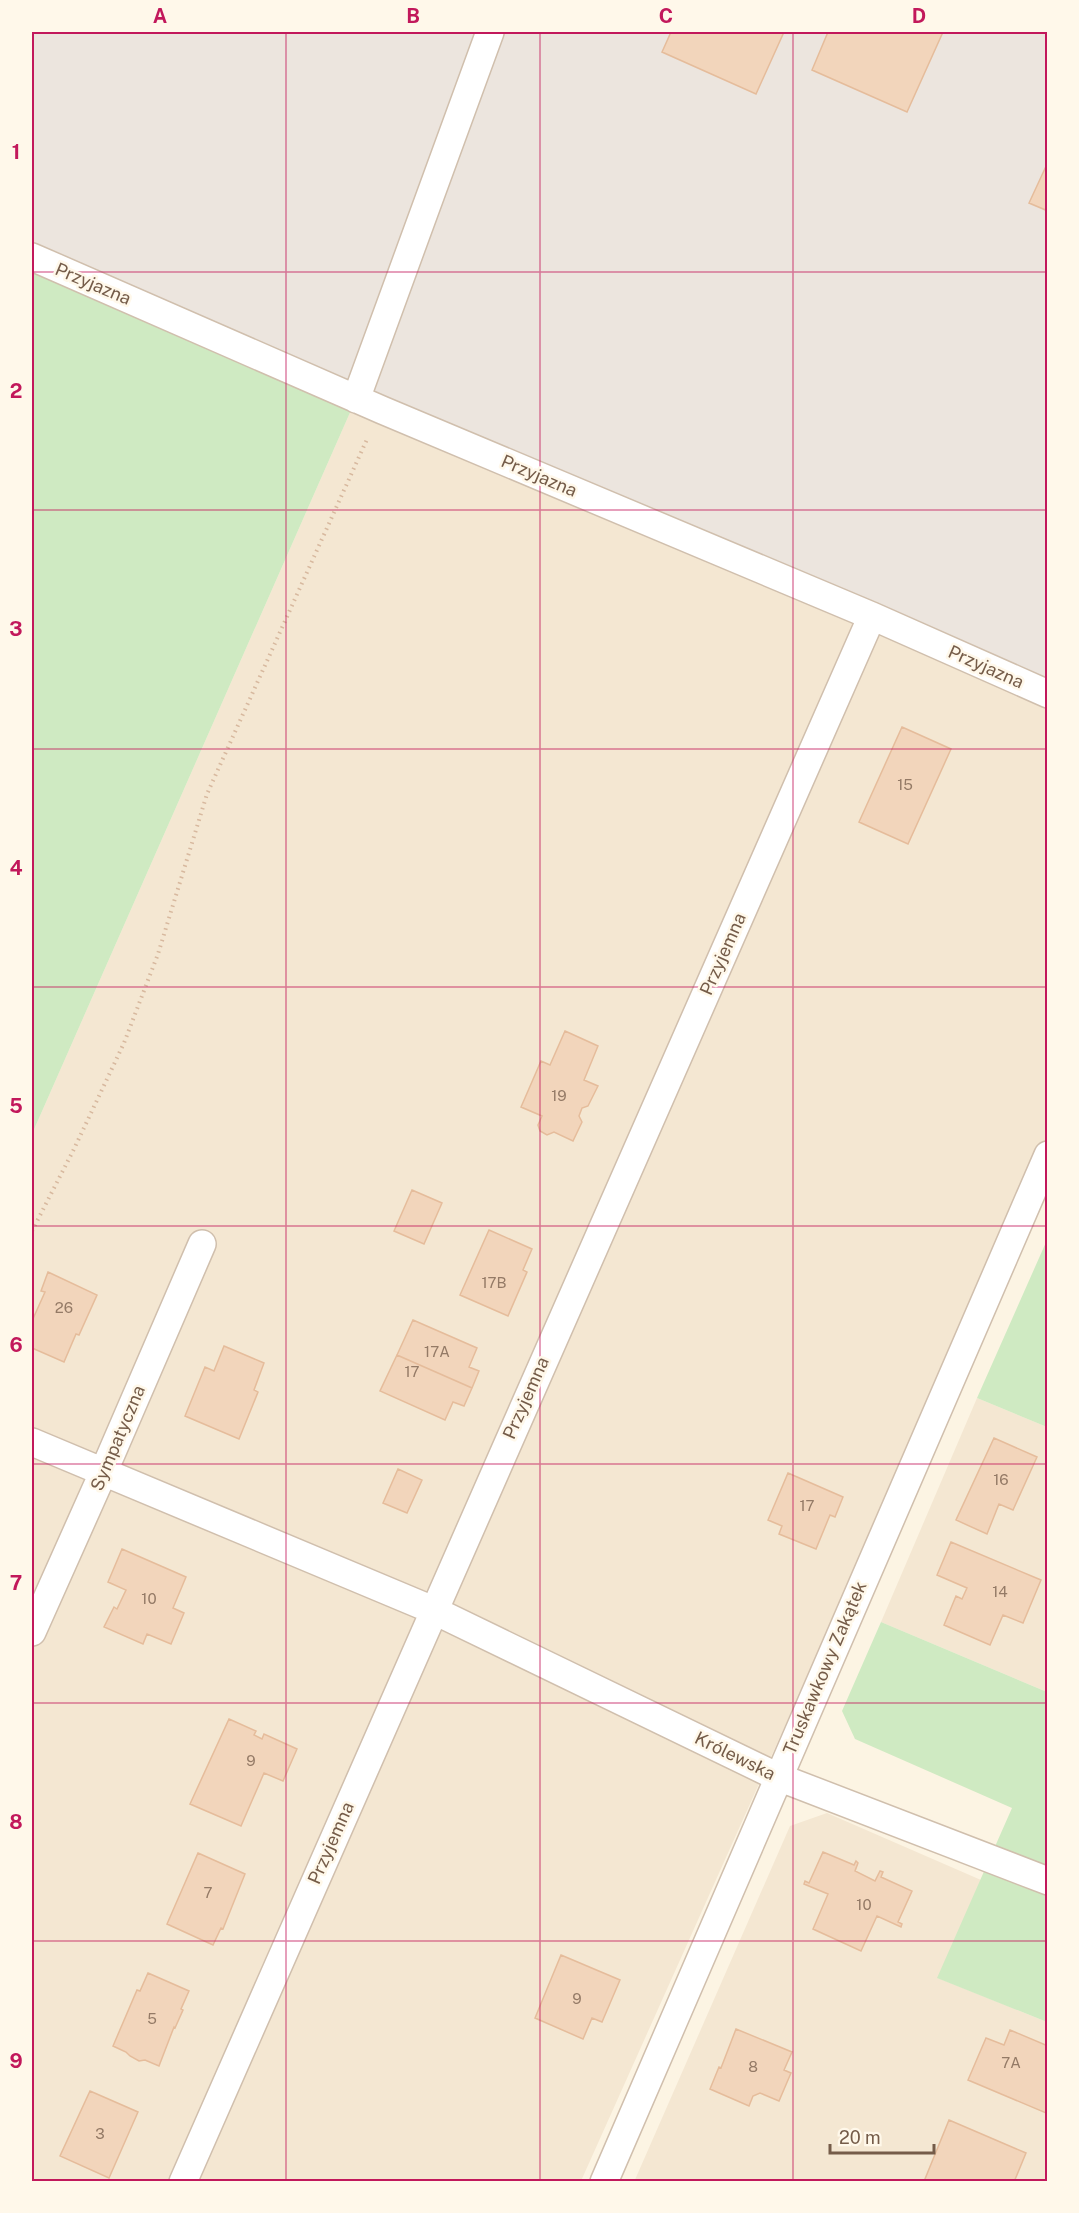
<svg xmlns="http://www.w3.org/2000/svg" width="1079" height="2213" viewBox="0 0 1079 2213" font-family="'Public Sans',sans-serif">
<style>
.residential{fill:#f4e7d2}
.industrial{fill:#ece5de}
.green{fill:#cfeac2}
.building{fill:#f2d5bb;stroke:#e5bc9b;stroke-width:1.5}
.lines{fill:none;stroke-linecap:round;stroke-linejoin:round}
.street-casing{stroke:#d0bfad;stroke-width:30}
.path{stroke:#d7b89e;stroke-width:4;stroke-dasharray:1.5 4.5;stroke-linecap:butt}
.street{stroke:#fff;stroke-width:27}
.grid{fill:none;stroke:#c2185b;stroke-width:1.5;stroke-opacity:0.55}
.labels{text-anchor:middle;stroke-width:5;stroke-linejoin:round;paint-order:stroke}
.number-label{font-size:15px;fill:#947a66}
.street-label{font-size:18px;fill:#755c49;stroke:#fff8ea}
.neatline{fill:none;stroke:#c2185b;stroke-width:2}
.grid-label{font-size:20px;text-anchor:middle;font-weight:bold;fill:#c2185b}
</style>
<rect width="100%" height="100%" fill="#fcf4e3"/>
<!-- residential -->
<path class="residential" d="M356,399L1047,694V1141L581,2181L32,2182V1134Z
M977,1398L1047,1427V1692L881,1622Z
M827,1813L981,1880L938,1978L1047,2022L1048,2176L1045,2181L634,2182L790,1826Z"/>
<!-- industrial -->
<path class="industrial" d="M32,32H1047V693L32,254Z"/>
<!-- green -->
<path class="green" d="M32,257L356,399L32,1134Z
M1047,1240L1048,1427H1047L977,1398Z
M881,1622L1047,1692V2022L937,1978L1012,1808L855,1739L842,1711Z"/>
<!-- building -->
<path class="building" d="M671,32H784L756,94L662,52Z
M828,32H943L907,112L812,70Z
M1048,162V211L1029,203Z
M902,727L951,749L908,844L859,822Z
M565,1031L598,1046L584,1080L598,1086L588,1106L582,1108L579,1116L582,1122L573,1141L554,1132L547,1135L540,1131L538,1125L542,1116L521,1107L541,1061L550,1065Z
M412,1190L442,1203L424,1244L394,1231Z
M489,1230L532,1249L523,1270L527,1272L508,1316L460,1295Z
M48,1272L97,1295L79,1335L76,1334L64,1362L32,1348V1321L45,1292L41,1291Z
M413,1320L477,1348L469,1367L479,1371L472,1388L397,1355Z
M224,1346L264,1363L254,1390L258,1392L239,1439L185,1416L205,1367L214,1371Z
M397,1355L472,1388L464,1406L453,1402L445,1420L380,1391Z
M994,1438L1037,1457L1013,1510L999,1504L987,1534L956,1520Z
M398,1469L422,1480L407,1513L383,1503Z
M788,1473L843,1497L835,1517L830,1515L816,1549L779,1534L782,1526L768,1520Z
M951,1542L1041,1580L1023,1623L1003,1615L990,1645L944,1625L956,1596L962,1599L967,1588L937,1575Z
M122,1549L186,1577L173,1608L184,1613L171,1644L147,1634L143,1644L104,1627L114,1607L117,1609L126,1590L108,1582Z
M229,1719L256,1731L254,1735L262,1739L264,1734L297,1749L283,1781L264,1773L241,1826L190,1804Z
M823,1852L854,1865L856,1861L858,1863L855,1871L875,1881L880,1871L883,1872L881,1877L912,1891L898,1922L902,1924L901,1927L877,1916L861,1951L813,1929L828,1894L804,1884L805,1881L809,1883Z
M198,1853L245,1874L223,1929L221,1928L213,1945L167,1924Z
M561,1955L620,1980L602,2022L592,2018L583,2039L535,2018Z
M148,1973L189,1991L181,2009L183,2010L175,2028L174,2027L159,2066L145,2060L139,2061L130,2056L126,2052L113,2046L137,1990L140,1991Z
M736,2029L792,2052L784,2070L791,2073L779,2101L760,2093L753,2096L749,2106L710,2089L719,2067L721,2068Z
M1010,2030L1048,2046L1046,2113L968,2080L986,2038L1004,2045Z
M90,2091L138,2112L109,2178L60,2156Z
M949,2120L1026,2153L1014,2182H931L925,2179Z"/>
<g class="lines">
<!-- street casing -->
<g class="street-casing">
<path id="street" d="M32,257L382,410L872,616L1048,694
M356,399L490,32
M32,1442L433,1610L778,1777L1048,1881
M32,1632L103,1473L202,1244
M183,2182L872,616
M604,2182L1048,1155"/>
</g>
<!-- path -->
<path class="path" d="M32,1231L74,1149L124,1043L158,954L207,794L368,437"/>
<!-- street -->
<use href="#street" class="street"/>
</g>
<!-- grid -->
<path class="grid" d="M286,32V2182M540,32V2182M793,32V2182M32,272H1048M32,510H1048M32,749H1048M32,987H1048M32,1226H1048M32,1464H1048M32,1703H1048M32,1941H1048"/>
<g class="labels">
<!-- number labels -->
<g class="number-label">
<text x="905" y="790">15</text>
<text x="559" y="1101">19</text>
<text x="494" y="1288">17B</text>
<text x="64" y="1313">26</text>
<text x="437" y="1357">17A</text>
<text x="412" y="1377">17</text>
<text x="1001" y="1485">16</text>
<text x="807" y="1511">17</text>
<text x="1000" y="1597">14</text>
<text x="149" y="1604">10</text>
<text x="251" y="1766">9</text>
<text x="208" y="1898">7</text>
<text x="864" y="1910">10</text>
<text x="577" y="2004">9</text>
<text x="152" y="2024">5</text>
<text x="1011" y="2068">7A</text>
<text x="753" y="2072">8</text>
<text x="100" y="2139">3</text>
</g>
<!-- street labels -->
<g class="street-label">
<text transform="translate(93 284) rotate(23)" y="6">Przyjazna</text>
<text transform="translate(539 476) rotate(23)" y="6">Przyjazna</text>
<text transform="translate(986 667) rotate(24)" y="6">Przyjazna</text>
<text transform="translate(723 954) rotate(-66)" y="6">Przyjemna</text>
<text transform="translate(526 1398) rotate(-66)" y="6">Przyjemna</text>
<text transform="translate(118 1438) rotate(-67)" y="6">Sympatyczna</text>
<text transform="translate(825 1668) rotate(-67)" y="6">Truskawkowy Zakątek</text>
<text transform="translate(735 1756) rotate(26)" y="6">Królewska</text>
<text transform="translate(331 1843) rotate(-66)" y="6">Przyjemna</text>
</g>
</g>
<!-- border -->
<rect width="1079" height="2213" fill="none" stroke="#fff8ea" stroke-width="66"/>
<!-- scale -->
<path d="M830 2144v9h104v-9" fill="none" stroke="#755c49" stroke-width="3"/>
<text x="839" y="2144" font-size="18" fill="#755c49" stroke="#fff8ea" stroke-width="4.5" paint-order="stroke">20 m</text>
<rect x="33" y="33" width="1013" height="2147" class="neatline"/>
<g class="grid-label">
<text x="160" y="23">A</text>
<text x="413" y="23">B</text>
<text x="666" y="23">C</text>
<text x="919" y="23">D</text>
<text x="16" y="159">1</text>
<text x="16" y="398">2</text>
<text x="16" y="636">3</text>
<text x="16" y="875">4</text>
<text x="16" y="1113">5</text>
<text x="16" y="1352">6</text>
<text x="16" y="1590">7</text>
<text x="16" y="1829">8</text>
<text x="16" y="2068">9</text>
</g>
</svg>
